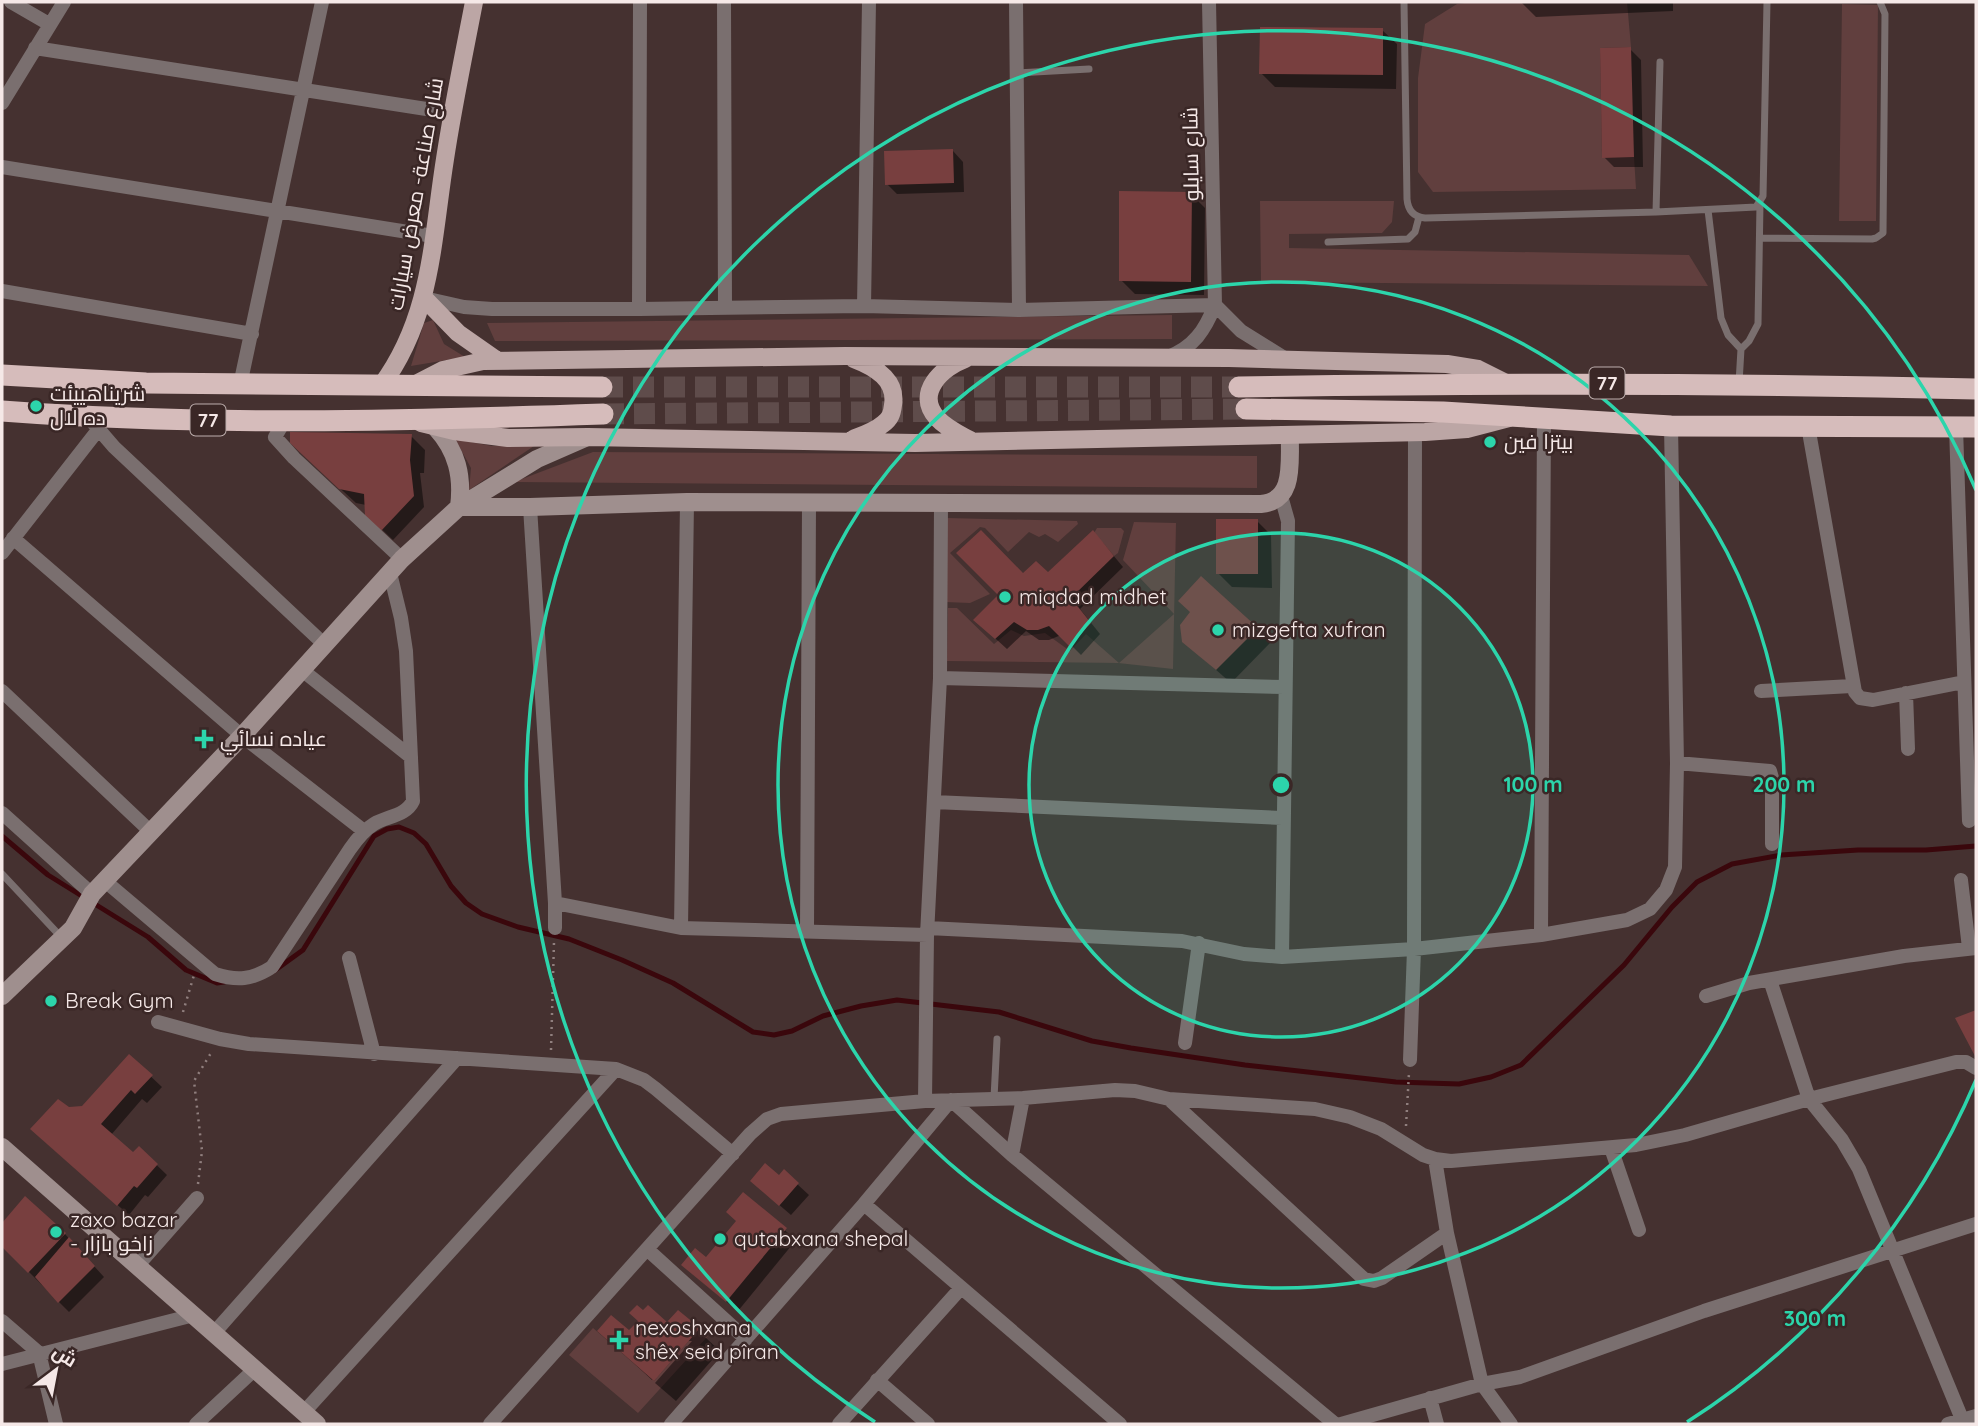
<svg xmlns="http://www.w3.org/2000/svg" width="1978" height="1426" viewBox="0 0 1978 1426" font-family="Quicksand,Cairo,sans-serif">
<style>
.green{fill:#613f3e}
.shadow{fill:#0007}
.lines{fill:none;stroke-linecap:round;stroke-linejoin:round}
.stream{stroke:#3a070c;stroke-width:5}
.building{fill:#783f3f}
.highway-tunnel{stroke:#5f4c4b;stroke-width:21;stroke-dasharray:21 10;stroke-linecap:butt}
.path{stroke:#907f7e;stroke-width:2.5;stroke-dasharray:2 5;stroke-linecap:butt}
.lane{stroke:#7a6f6f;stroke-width:7}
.street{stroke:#7a6f6f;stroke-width:14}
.secondary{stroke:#9f8f8e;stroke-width:18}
.primary{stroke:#bca6a5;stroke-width:18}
.highway{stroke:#d6bcbb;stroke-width:21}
.ring{fill:none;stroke:#2cd5ab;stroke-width:3.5}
.poi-dot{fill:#2cd5ab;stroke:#3a2726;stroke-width:2.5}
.labels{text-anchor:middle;stroke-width:5;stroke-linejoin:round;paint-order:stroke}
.shield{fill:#3a2726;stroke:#bdaead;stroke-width:2}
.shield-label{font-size:19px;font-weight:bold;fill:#f5e8e7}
.street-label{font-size:21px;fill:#f5e8e7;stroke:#3a2726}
.poi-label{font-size:21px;fill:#f5e8e7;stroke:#3a2726;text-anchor:start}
.centre{fill:#2cd5ab;stroke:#3a2726;stroke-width:3.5}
.ring-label{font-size:21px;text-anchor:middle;font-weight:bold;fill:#2cd5ab;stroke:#3a2726;stroke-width:5;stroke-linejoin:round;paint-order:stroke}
</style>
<rect width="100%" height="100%" fill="#453130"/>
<!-- green -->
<path class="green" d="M1472,2H1627L1631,47L1600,48L1602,157H1634L1636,189L1433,192L1418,172V78L1425,24L1457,4Z
M1842,4L1878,5L1876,221H1839Z
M1260,201H1394L1392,222L1382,233L1289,234V248L1689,255L1708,286L1261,282Z
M1172,315V339L495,341L487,323Z
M433,320L444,344L465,357L411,366L424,323Z
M455,439L492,446H534L469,490L471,468Z
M593,452L1257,456V488L514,482Z
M947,518L1077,521L1078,524L1058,542L1045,534L1039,537L1029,532L1008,552L985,528L980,527L950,553L990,594L970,603L945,602Z
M1134,522L1176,523L1173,669L1118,663L947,661L948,608H957L994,644L1011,630L1024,636L1045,633L1070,651L1086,634L1119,663L1174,614L1123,560Z
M1097,528H1121L1124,531L1118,553L1114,556L1094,533Z
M593,1328L654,1381L700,1328L708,1336L638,1413L569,1355Z"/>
<!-- shadow -->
<path class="shadow" d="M1521,2H1673V11L1536,17Z
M1382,30L1397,44L1396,89L1275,87L1261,73Z
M1630,49L1641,60L1643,167H1614L1604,157Z
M953,151L963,162L964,192L897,194L887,184Z
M1191,194L1205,208L1204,295L1135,294L1121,280Z
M411,436L425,450L424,473H420L424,507L393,540L367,515L366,505L356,503L306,457Z
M1257,521L1271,535L1272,588L1232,587L1218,573Z
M1103,543L1123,567L1080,609L1100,634L1081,655L1061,635L1049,640H1039L1026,631L1007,649L986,630L1023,575L1048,574Z
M1256,629L1270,643L1231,683L1183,641Z
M129,1056L162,1087L147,1103L142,1099L111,1135L133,1154L139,1148L167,1175L148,1197L145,1195L129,1215L43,1140L68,1109L82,1108Z
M784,1172L809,1195L791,1215L763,1191Z
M743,1194L796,1240L738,1311L694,1275L738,1222Z
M25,1199L65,1234L104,1277L69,1312L2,1245V1226Z
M678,1312L720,1351L676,1401L655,1383L692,1341H687L652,1380L599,1331L630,1333L668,1324Z"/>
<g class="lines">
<!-- stream -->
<path class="stream" d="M2,836L48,875L148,937L186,970L217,983L224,982
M274,971L303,950L374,836L387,829L399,827L414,833L426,844L451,886L466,903L482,914L518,927L569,939L622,960L673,983L753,1032L774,1035L792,1031L823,1016L861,1006L897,1000L999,1012L1092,1041L1131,1048L1245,1065L1396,1082L1459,1084L1491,1077L1521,1065L1624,965L1672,907L1697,882L1732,864L1781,855L1858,850H1926L1976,846"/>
</g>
<!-- building -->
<path class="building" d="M1260,27L1383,28V75L1259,74Z
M1631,47L1634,157L1602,158L1600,48Z
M953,149L954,183L885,185L884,151Z
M1119,191L1192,192L1191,282L1119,281Z
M290,432L412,434L410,460L414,496L381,531L365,516L364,494L339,489L290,443Z
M1216,519H1258V574H1216Z
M981,530L1023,573L1036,561L1048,572L1093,530L1114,556L1071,598L1091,623L1069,646L1049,626L1038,630H1027L1014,622L995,639L973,620L998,595L956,553Z
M1201,576L1258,628L1216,670L1182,642L1180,625L1190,612L1178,601Z
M1976,1010V1058L1955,1018Z
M129,1054L153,1075L135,1094L131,1090L101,1124L133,1152L139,1146L158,1164L137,1188L134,1186L117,1206L30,1129L58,1099L69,1107L82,1106Z
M765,1163L779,1175L784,1169L799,1183L779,1206L750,1181Z
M743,1192L787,1228L726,1302L681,1265L695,1248L706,1257L736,1221L726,1212Z
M25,1196L66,1233L28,1273L2,1247V1223Z
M69,1237L95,1266L58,1303L35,1277Z
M637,1305L643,1310L648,1305L667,1322L678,1310L700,1328L654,1381L597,1331L611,1315L629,1330L638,1321L629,1313Z"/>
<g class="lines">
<!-- highway-tunnel -->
<path class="highway-tunnel" d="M602,387H1239
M603,414L1246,409"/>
<!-- path -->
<path class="path" d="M183,1012L194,975
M551,1050L554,942
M1406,1126L1409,1073
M198,1184L202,1151L194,1081L211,1053"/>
<!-- lane -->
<path class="lane" d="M1404,2L1407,199C1408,211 1414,217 1425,218L1656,212L1756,207L1763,196L1767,2
M1017,73L1089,69
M1708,210L1721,318L1728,335L1741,349
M1656,212L1660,62
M1760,238L1872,239L1876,238L1883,233L1885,14L1880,2
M1328,242L1408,239L1415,232L1419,217
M1739,383L1741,349L1749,341L1758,324L1760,204
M2,874L62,938
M994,1098L997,1039"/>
<!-- street -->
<path class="street" d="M11,2L49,24
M724,2L725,308
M1016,2L1019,310
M35,48L452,113
M2,103L64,2
M2,167L433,236
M2,291L252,334
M424,298L464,307L492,309H639L864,306L1019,310L1215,305
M1215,305L1241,331L1286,359
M864,306L869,2
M639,309L640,2
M1168,357C1194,347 1205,330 1215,305L1209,2
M240,385L322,2
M89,418L114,447L325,645
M285,420L275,437L294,458L402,559
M1808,426L1855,692L1860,698L1873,700L1964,682
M1956,427L1969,821
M1281,496L1288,521L1282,957
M530,507L555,903V928
M13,538L242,736L364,831
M2,553L98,430
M302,670L411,757
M940,678L1284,687
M2,691L151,832
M1761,691L1852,686
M1906,693L1908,749
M1677,763L1770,771L1772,778V844
M934,802L1282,818
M2,813L92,894
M1961,880L1969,948
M105,881L215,974C237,981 252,980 272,967L350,849C357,839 364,830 374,824C387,816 406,816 413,801L406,651L401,618L390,573
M555,903L681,928L927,935
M681,928L687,502
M928,928L1182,941L1244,954L1282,957L1414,949L1541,935L1627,920L1650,909L1666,890L1675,867L1677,763L1671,426
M807,931L809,503
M1541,935L1544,419
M349,958L374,1054
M1770,980L1809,1099L1842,1140L1859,1169L1964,1424
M1706,996L1749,983L1904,956L1976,948
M158,1022L220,1039L249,1044L616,1069L644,1080L656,1089L733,1154
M1185,1043L1199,943
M1410,1060L1414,949L1415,433
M1169,1099L1315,1109L1350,1117L1381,1129L1423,1155L1435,1159L1451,1161L1636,1145L1685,1135L1809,1099L1956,1062H1966L1976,1068
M951,1100L1012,1155L1335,1424
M925,1101L927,935L940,678L941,504
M1611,1148L1639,1230
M1012,1155L1023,1098
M1435,1159L1447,1233L1482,1384L1511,1424
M864,1204L1120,1424
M648,1250L746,1339
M138,1265L197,1198
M2,1321L39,1353L56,1424
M214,1333L457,1058
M2,1364L194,1315
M877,1380L928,1424
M1430,1398L1437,1424
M304,1412L616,1069
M196,1424L255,1369
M490,1424L750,1134L767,1119L781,1114L925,1101L1023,1098L1115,1090L1135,1091L1169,1099L1364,1279L1374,1281L1382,1278L1447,1233
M671,1424L864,1204L951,1100
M839,1424L961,1288
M1341,1424L1482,1384L1520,1377L1704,1311L1976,1224
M1948,1424L1976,1416"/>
<!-- secondary -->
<path class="secondary" d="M436,428C457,451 463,476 459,507
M459,507H530L687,502L1261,504C1296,501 1289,461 1290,435
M2,996L73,928L92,894L242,736L402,559L459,507L537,459L585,438
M2,1147L317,1424"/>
<!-- primary -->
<path class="primary" d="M424,298L458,333L498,361
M965,359C943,367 914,393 937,418C946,428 959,434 970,440
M381,386C432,317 432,241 445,159C453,106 464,54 474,2
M412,386L443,370L483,361L845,356L1229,358L1447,364L1478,369L1506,383
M421,423L454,431L508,438L588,437L915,443L1425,432L1467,429L1509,418
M853,439C863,435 875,431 883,424C890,419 892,414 893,405C897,380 875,367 854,359"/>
<!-- highway -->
<path class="highway" d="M2,375L146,383L602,387
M1239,387C1485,383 1730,383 1976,389
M1246,409L1443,412L1671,426L1976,427
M2,411C202,426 403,421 603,414"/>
</g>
<!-- distance rings -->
<circle cx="1281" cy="785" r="252" fill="#2cd5ab" fill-opacity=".12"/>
<g class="ring">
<circle cx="1281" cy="785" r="252"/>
<circle cx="1281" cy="785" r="503"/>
<path d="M1976 1080A755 755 0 0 1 1687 1422M875 1422A755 755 0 1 1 1976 490"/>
</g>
<!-- markers -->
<g class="poi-dot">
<circle cx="36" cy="406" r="7"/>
<circle cx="1490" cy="442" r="7"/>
<circle cx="1005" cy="597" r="7"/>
<circle cx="1218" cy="630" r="7"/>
<path d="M200.5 728.5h7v7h7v7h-7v7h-7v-7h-7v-7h7z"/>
<circle cx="51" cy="1001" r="7"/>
<circle cx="56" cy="1232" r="7"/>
<circle cx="720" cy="1239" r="7"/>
<path d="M615.5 1329.5h7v7h7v7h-7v7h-7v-7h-7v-7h7z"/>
</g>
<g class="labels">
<!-- shield labels -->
<g class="shield">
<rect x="1589.5" y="367.5" width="35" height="31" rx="5"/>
<rect x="190.5" y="404.5" width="35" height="31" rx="5"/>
</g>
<g class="shield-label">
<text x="1607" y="390">77</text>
<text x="208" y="427">77</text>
</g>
<!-- street labels -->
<g class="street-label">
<text transform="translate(1191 154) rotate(-91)" y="7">شارع سايلو</text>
<text transform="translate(416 194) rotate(-80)" y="7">شارع صناعة- معرض سيارات</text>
</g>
<!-- poi labels -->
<g class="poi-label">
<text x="50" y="401">شريناهييئت<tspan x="50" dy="24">ده لال</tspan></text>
<text x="1504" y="449">بيتزا فين</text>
<text x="1019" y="604">miqdad midhet</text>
<text x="1232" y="637">mizgefta xufran</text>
<text x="220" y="746">عياده نسائي</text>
<text x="65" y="1008">Break Gym</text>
<text x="70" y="1227">zaxo bazar<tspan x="70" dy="24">- زاخو بازار</tspan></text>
<text x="734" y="1246">qutabxana shepal</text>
<text x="635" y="1335">nexoshxana<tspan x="635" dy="24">shêx seid pîran</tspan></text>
</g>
</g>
<circle cx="1281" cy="785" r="10" class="centre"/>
<g class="ring-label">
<text x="1533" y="792">100 m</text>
<text x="1784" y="792">200 m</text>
<text x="1815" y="1326">300 m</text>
</g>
<!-- border -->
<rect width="1978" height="1426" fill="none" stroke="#f5e8e7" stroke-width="7"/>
<!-- north arrow -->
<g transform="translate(56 1370) rotate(32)" stroke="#3a2726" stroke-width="5" paint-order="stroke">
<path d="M0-5L12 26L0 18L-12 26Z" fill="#f5e8e7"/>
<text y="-10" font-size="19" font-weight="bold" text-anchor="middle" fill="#f5e8e7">ش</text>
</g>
</svg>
